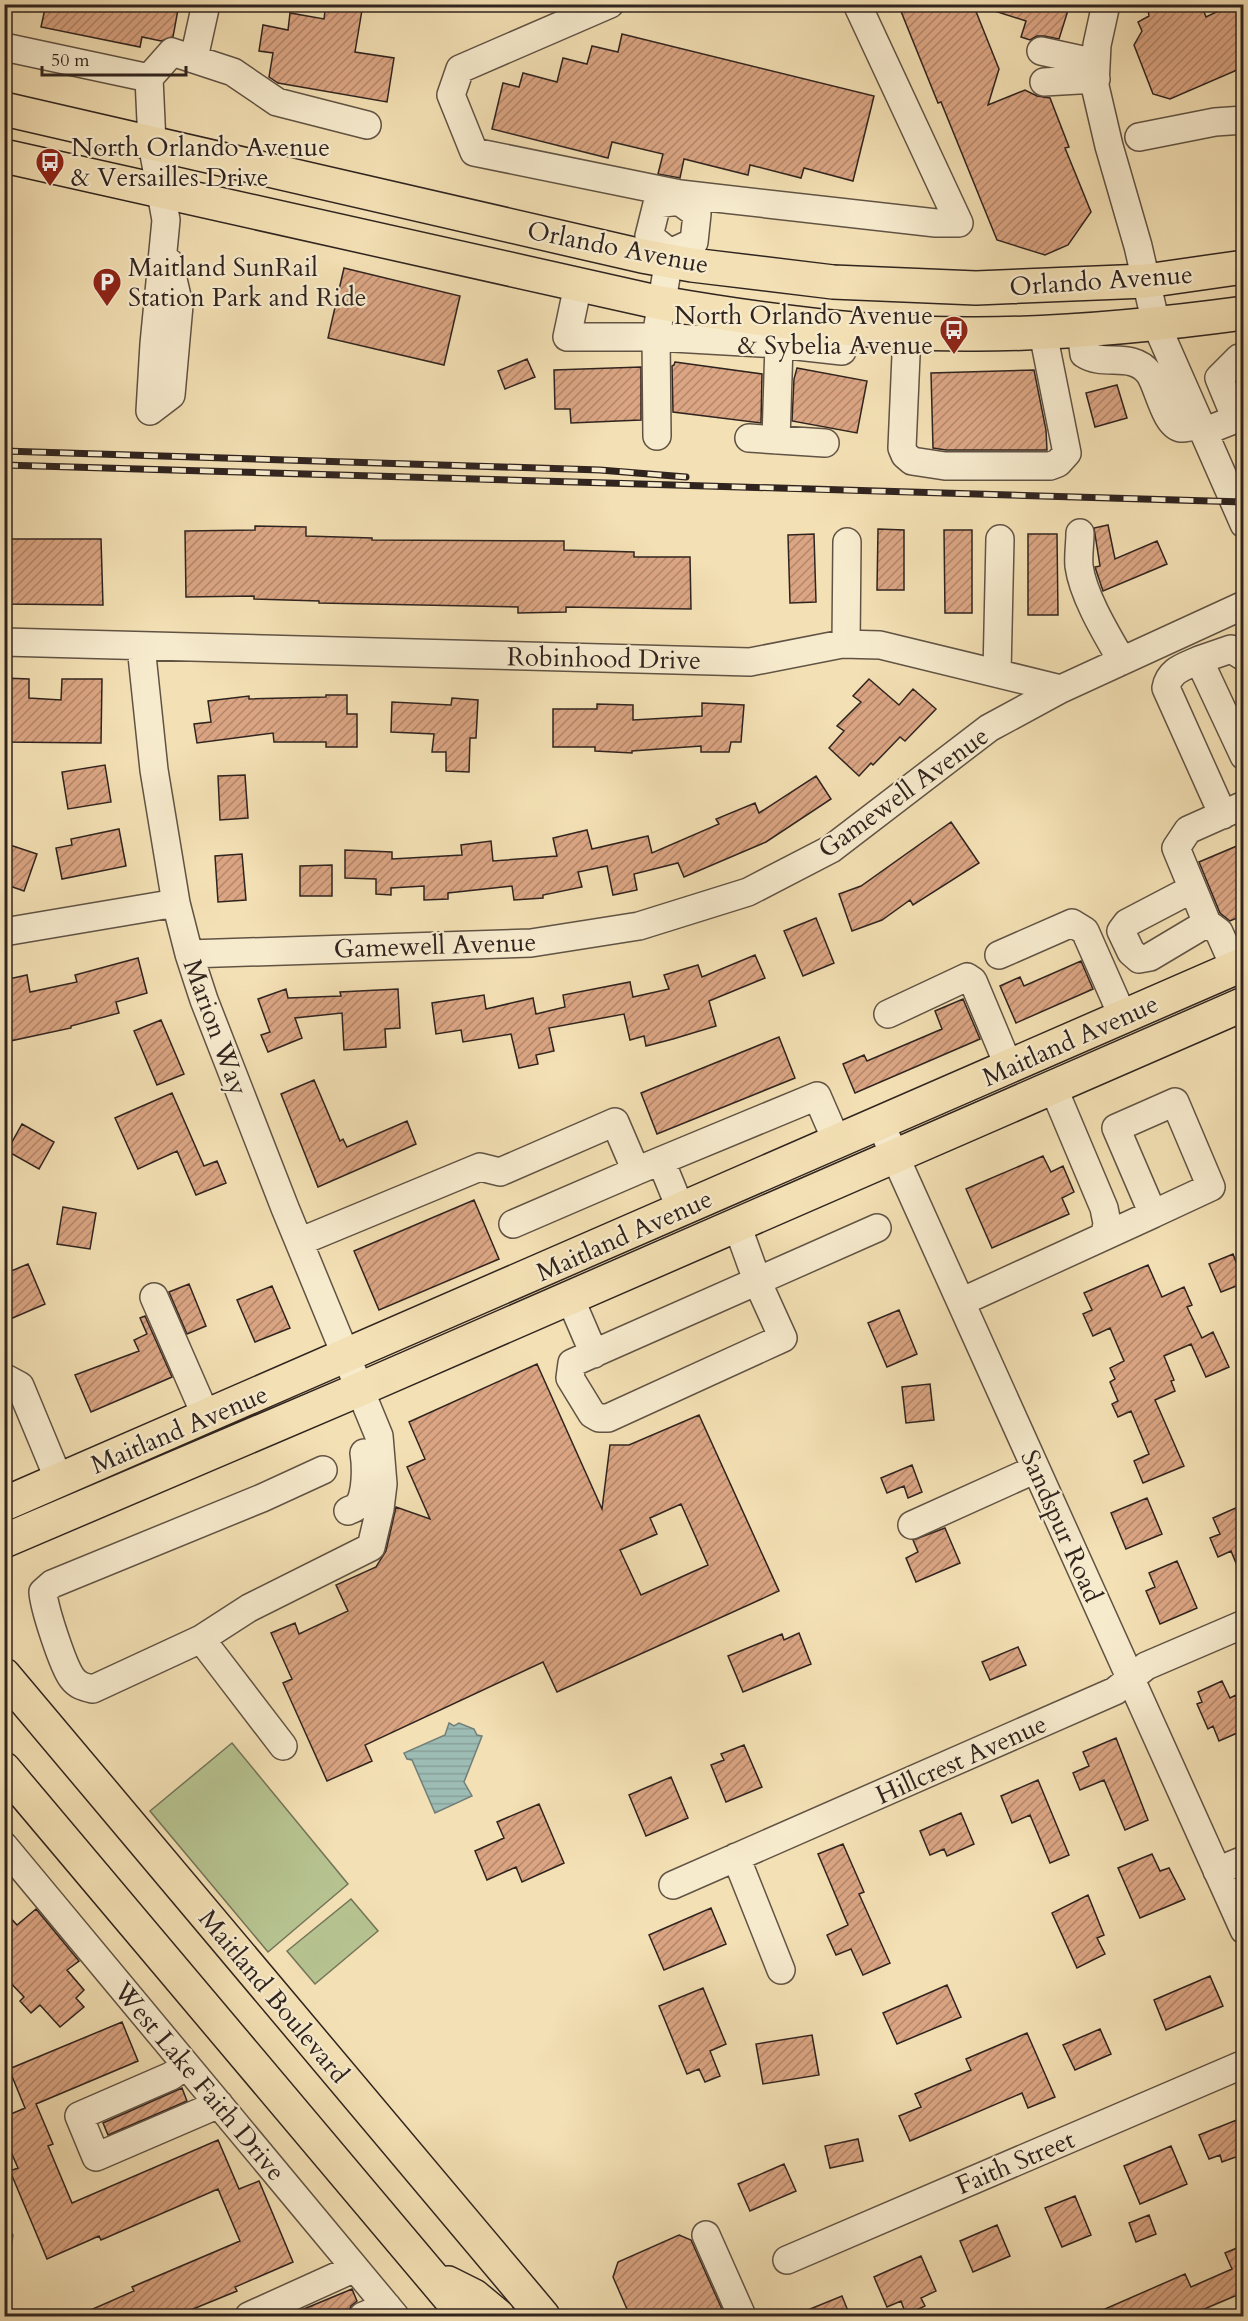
<svg xmlns="http://www.w3.org/2000/svg" width="1248" height="2321" viewBox="0 0 1248 2321" font-family="Cardo,serif">
<style>
.green{fill:#b6c390;stroke:#737458;stroke-width:1.5}
.water{fill:url(#water-rules);stroke:#717f78;stroke-width:1.5}
.building{fill:url(#building-hatch);stroke:#30241f;stroke-width:1.5;fill-rule:evenodd}
.lines{fill:none;stroke-linecap:round;stroke-linejoin:round}
.minor-casing{stroke:#615344;stroke-width:30}
.major-casing{stroke:#30241f;stroke-width:36}
.minor{stroke:#f7ebce;stroke-width:27}
.major{stroke:#f3e0b4;stroke-width:33}
.rail-casing{stroke:#30241f;stroke-width:7}
.rail{stroke:#f7ebce;stroke-width:4.5;stroke-dasharray:14;stroke-linecap:butt}
.labels{text-anchor:middle;stroke-width:4.5;stroke-linejoin:round;paint-order:stroke}
.poi-label{font-size:26px;fill:#30241f;stroke:#f7ebce;text-anchor:start}
.street-label{font-size:26px;fill:#30241f;stroke:#f7ebce}
</style>
<defs>
<pattern id="water-rules" width="6" height="5" patternUnits="userSpaceOnUse" patternTransform="scale(1.5)"><rect width="6" height="5" fill="#9dbcb3"/><path d="M0 2.5h6" fill="none" stroke="#88a19a"/></pattern>
<pattern id="building-hatch" width="6" height="6" patternUnits="userSpaceOnUse" patternTransform="scale(1.5)"><rect width="6" height="6" fill="#dba583"/><path d="M-1 1l2-2M0 6l6-6M5 7l2-2" fill="none" stroke="#b2866b"/></pattern>
</defs>
<rect width="100%" height="100%" fill="#f3e0b4"/>
<filter id="stains"><feTurbulence type="fractalNoise" baseFrequency=".00333" numOctaves="4"/><feColorMatrix values="0 0 0 0 .2 0 0 0 0 .09 0 0 0 0 .02 0 0 0 .5 -.17"/></filter>
<radialGradient id="worn" r=".72"><stop offset=".6" stop-color="#630" stop-opacity="0"/><stop offset="1" stop-color="#630" stop-opacity=".3"/></radialGradient>
<!-- green -->
<path class="green" d="M232,1743L348,1884L268,1952L150,1811Z
M351,1899L378,1931L315,1984L287,1951Z"/>
<!-- water -->
<path class="water" d="M449,1723L454,1726L459,1723L474,1729L477,1735L482,1736L464,1782L472,1796L435,1813L412,1760L407,1759L404,1753L445,1735Z
M5,2226L13,2235L5,2287Z"/>
<!-- building -->
<path class="building" d="M46,4H179L173,37L161,41L142,37L140,47L41,27Z
M326,4H363L355,52L394,58L387,102L278,83L269,77L273,53L259,51L263,25L288,30L290,13L324,19Z
M898,4H973L999,69L988,105L1025,90L1037,96L1050,98L1069,147L1065,148L1091,212L1068,245L1045,255L997,240L941,102L938,103Z
M985,4H1070L1059,39L1044,36H1037L1030,40L1021,37L1026,21L985,8Z
M1147,4H1201L1206,17L1233,4H1244V67L1170,99L1153,94L1134,45L1142,31L1138,22L1149,16Z
M622,34L874,96L853,181L804,168L801,178L750,165L748,175L684,159L680,178L658,174L663,154L612,142L608,158L492,129L503,83L519,87L523,73L557,82L563,58L587,64L592,46L618,52Z
M344,268L460,296L444,365L328,338Z
M527,359L535,377L505,389L498,371Z
M675,362L762,374L761,423L673,412L672,366L674,365Z
M641,367V420L571,423L570,409H555L554,370Z
M797,368L867,381L857,433L792,421L794,379Z
M1034,370L1046,430L1047,450H946L933,448L931,373Z
M1117,385L1127,418L1095,427L1086,393Z
M1108,525L1115,559L1157,541L1167,564L1103,591L1095,567L1100,566L1094,528Z
M255,526L306,527V536L372,538V540L564,541V550L634,552V557H690L691,609L566,607V612L518,613V607L319,603V601L254,599V596L186,597L185,531L255,530Z
M878,529L904,530V590H877Z
M944,530H972V613H945Z
M814,534L816,602L790,603L788,535Z
M1028,534H1057L1058,615H1028Z
M4,539H101L103,605L4,604Z
M4,678L29,679V698L61,700L62,679H102L101,743L4,742Z
M869,679L899,705L913,689L936,709L905,741L900,737L873,765L871,763L859,776L829,748L844,731L837,726L861,702L853,696Z
M326,695H347V714H357V747H326V742H274L273,733L197,743L194,724L211,722L208,701L249,696V699L326,697Z
M452,698L478,700L476,738H470L469,772L446,771V752H432L434,734L391,732L392,702L451,705Z
M702,703L744,705L741,742H731L729,752H701V746L632,751V753L595,751V747H553V709H597V704L633,705V720L702,716Z
M105,765L111,802L68,809L62,772Z
M245,775L248,818L220,820L218,776Z
M816,776L831,799L766,842L684,877L678,863L634,874L637,890L613,895L607,866L578,872L582,887L543,895V898L514,900L512,886L448,893V899L424,900V886L391,888V895L376,894V879L345,878V850L392,852V859L462,855L461,845L491,841L493,861L557,856L553,838L587,830L592,849L648,836L652,853L719,824L716,819L755,803L759,813Z
M951,822L979,863L913,905L910,900L882,920L852,931L839,894L861,886Z
M119,829L126,866L62,879L56,848L72,845L71,839Z
M4,843L37,854L24,891L4,884Z
M1244,843V915L1230,921L1220,913L1199,862Z
M242,854L246,900L218,902L215,856Z
M332,865V896H300V866Z
M816,918L834,963L803,976L784,931Z
M755,955L765,978L709,1001L716,1026L673,1039L646,1046L644,1036L630,1040L624,1014L549,1028L554,1051L536,1055L538,1064L519,1068L511,1034L463,1042L461,1030L436,1034L432,1003L484,995L486,1009L533,998L536,1014L565,1007L563,995L630,982L633,997L669,989L664,975L698,965L702,977Z
M138,958L147,993L116,1002L119,1013L71,1026V1028L10,1041L4,1016V980L27,975L30,992L77,982L75,975Z
M1081,961L1093,989L1016,1023L1000,986L1020,977L1024,986Z
M286,989L288,998L341,996L340,992L398,989L400,1028L385,1029L386,1047L344,1050L342,1013L295,1018L302,1038L268,1052L261,1035L270,1032L258,999Z
M963,999L980,1039L855,1093L843,1064L864,1055L867,1061L942,1029L935,1011Z
M161,1020L184,1074L157,1085L134,1031Z
M779,1037L795,1078L657,1134L641,1093Z
M314,1080L340,1141L343,1139L347,1147L407,1121L416,1144L318,1187L281,1094Z
M172,1093L204,1166L217,1161L226,1183L196,1195L177,1151L138,1169L115,1118Z
M22,1124L54,1142L39,1169L7,1151Z
M1043,1156L1051,1172L1063,1166L1074,1192L1062,1198L1069,1214L992,1248L966,1189Z
M474,1200L499,1259L379,1310L354,1251Z
M63,1207L96,1213L90,1249L57,1244Z
M1233,1254L1244,1283L1221,1292L1209,1264Z
M28,1264L45,1304L8,1320L4,1311V1274Z
M1148,1265L1162,1297L1184,1287L1192,1305L1187,1307L1202,1338L1213,1332L1229,1367L1206,1377L1191,1344L1164,1356L1174,1380L1171,1381L1175,1391L1155,1400L1184,1466L1143,1483L1134,1461L1149,1454L1131,1411L1118,1417L1112,1404L1118,1401L1110,1382L1115,1379L1110,1368L1124,1361L1110,1328L1093,1336L1083,1314L1092,1310L1084,1293Z
M189,1284L206,1326L187,1334L169,1292Z
M272,1286L290,1328L255,1342L237,1300Z
M899,1310L917,1354L887,1367L868,1323Z
M145,1316L172,1377L91,1412L75,1375L139,1351L134,1340L147,1334L140,1318Z
M537,1364L602,1509L610,1445H629L699,1415L779,1591L557,1692L543,1662L365,1745L372,1761L327,1781L283,1683L292,1679L271,1633L295,1623L299,1634L348,1611L336,1585L376,1567L386,1551L396,1507L430,1519L407,1467L425,1459L409,1422ZM681,1504L708,1565L641,1595L620,1550L657,1534L650,1518Z
M930,1384L934,1420L906,1423L902,1387Z
M912,1465L922,1492L908,1498L904,1486L887,1493L881,1478Z
M1147,1498L1162,1534L1126,1549L1111,1513Z
M1238,1507L1244,1519L1243,1580L1231,1551L1218,1557L1210,1538L1220,1534L1213,1518Z
M945,1528L960,1563L916,1582L906,1558L918,1552L913,1540Z
M1177,1561L1197,1608L1160,1624L1146,1591L1155,1587L1149,1573Z
M799,1633L811,1664L743,1692L728,1656L782,1634L784,1640Z
M1018,1647L1026,1665L990,1680L982,1662Z
M1222,1681L1230,1698L1236,1695L1243,1711L1237,1715L1244,1730L1219,1741L1213,1726L1208,1729L1197,1704L1202,1702L1198,1692Z
M1116,1738L1148,1820L1125,1830L1104,1780L1080,1790L1073,1773L1089,1766L1083,1752Z
M744,1745L762,1787L726,1802L711,1765L724,1760L721,1754Z
M671,1777L688,1818L646,1836L629,1795Z
M1038,1780L1069,1855L1050,1863L1030,1815L1012,1823L1001,1796Z
M539,1804L564,1863L522,1882L516,1867L487,1880L475,1851L504,1838L497,1822Z
M961,1813L974,1844L947,1856L944,1849L930,1855L920,1831Z
M843,1844L864,1892L859,1894L890,1963L863,1975L851,1949L836,1955L827,1935L848,1925L818,1854Z
M1152,1854L1160,1871L1169,1868L1185,1899L1140,1918L1118,1868Z
M1088,1895L1104,1935L1097,1938L1105,1954L1077,1968L1052,1913Z
M711,1908L726,1944L664,1970L649,1935Z
M36,1909L79,1961L67,1970L84,1990L76,1998L84,2007L60,2027L40,2005L31,2013L20,2001L24,1997L4,1976V1911L17,1925Z
M1210,1976L1223,2006L1166,2030L1154,2000Z
M947,1985L961,2017L897,2044L883,2013Z
M703,1988L726,2044L710,2051L720,2076L705,2082L699,2069L687,2074L659,2006Z
M122,2022L138,2061L36,2104L53,2144L48,2146L72,2203L218,2140L239,2189L259,2181L293,2262L235,2287L237,2291L176,2316H77L134,2291L132,2287L240,2241L218,2189L101,2240L99,2236L47,2259L10,2171L18,2168L4,2136V2117L25,2108L9,2069Z
M1100,2029L1111,2054L1075,2070L1063,2045Z
M1027,2033L1055,2097L1028,2108L1022,2093L910,2141L899,2116L921,2107L915,2094L971,2070L966,2059Z
M812,2035L819,2075L763,2084L756,2044Z
M182,2088L187,2101L108,2135L103,2123Z
M1244,2117V2154L1222,2162L1220,2155L1209,2159L1199,2135Z
M858,2139L863,2161L830,2168L825,2146Z
M1171,2146L1187,2184L1140,2204L1124,2166Z
M784,2164L796,2191L750,2211L738,2184Z
M1075,2196L1091,2235L1062,2247L1045,2208Z
M1149,2215L1156,2234L1136,2242L1129,2223Z
M997,2225L1010,2256L973,2272L960,2241Z
M679,2235L691,2240L725,2316H630L613,2277L618,2262Z
M1244,2245V2296L1242,2293L1202,2310L1204,2316H1089L1185,2274L1191,2287L1232,2269L1225,2253Z
M921,2256L936,2291L921,2298L925,2306L906,2315L901,2301L887,2307L874,2277Z
M352,2289L357,2301L351,2306L348,2314L341,2316H287Z
M842,2296L850,2316H793Z"/>
<g class="lines">
<!-- minor casing -->
<g class="minor-casing">
<path id="minor" d="M610,4L460,69L451,95L474,152L680,194L936,223H959L857,4
M1106,4L1097,45L1095,86L1109,146L1138,246L1156,324L1244,524
M4,47L149,78
M1041,51L1096,63
M194,58L206,4
M1044,82L1096,79
M1139,137L1215,122L1244,120
M679,201L697,214L694,242L670,253L649,236L657,204Z
M578,285L567,337H656L779,344L842,351
M1081,331L1084,354C1104,367 1132,351 1149,373C1158,385 1165,426 1181,428C1187,429 1194,425 1199,423
M907,332L902,448L905,455L912,461L945,466H1050L1058,463L1067,453L1043,333
M150,411L154,344L166,220L152,143L149,78L172,52L233,72L277,102L367,125
M150,411L171,395L179,305L169,262
M1203,432L1236,419L1219,378L1239,358L1244,357
M657,436L656,337L670,253
M749,438L825,443
M776,440L779,344
M1080,533C1080,544 1078,555 1079,566C1083,596 1107,635 1122,661
M4,642L750,662L842,644L880,645L1061,689
M846,644L847,542
M141,646L154,770L176,903L189,954L204,1000L285,1208L379,1436L383,1484L380,1509L371,1547L249,1608L201,1639L93,1689C84,1687 78,1686 72,1678C63,1666 44,1608 43,1592L52,1584L262,1498L323,1470
M1244,657L1231,649L1199,660L1244,756
M1199,660C1184,667 1169,670 1166,688L1223,815
M997,673L1000,539
M1192,889L1127,923L1121,931L1131,952L1139,959L1150,957L1207,923
M4,932L176,903
M189,954L531,943L639,926L748,892L831,849L989,728L1061,689L1244,605
M999,955L1072,923L1085,931L1123,1017
M1235,968L1219,932L1207,923L1176,848L1188,830L1244,805
M888,1014L967,977L973,981L1009,1067
M1053,1087L1104,1208L1107,1223L1105,1235
M880,1123L1244,1930
M661,1161L681,1210
M636,1171L817,1096L837,1142
M737,1225L758,1283L783,1338L608,1418H599L592,1414L570,1378L572,1363L877,1228
M299,1242L480,1167L500,1172L615,1122L636,1171L513,1224
M154,1297L206,1416
M570,1298L594,1354
M961,1302L1153,1214L1116,1128L1175,1102L1211,1187L1153,1214
M4,1380L7,1379L20,1386L59,1480
M348,1511C351,1509 355,1509 357,1506C367,1497 366,1465 364,1453
M912,1525L1036,1469
M201,1639L283,1746
M4,1846L395,2316
M736,1857L781,1970
M1217,1871L1244,1860
M673,1885L1115,1691L1146,1666L1244,1624
M186,2065L171,2076L79,2116L96,2157L219,2104
M706,2235L742,2316
M787,2260L1244,2064
M249,2316L355,2268
M363,2316L387,2306"/>
</g>
<!-- major casing -->
<g class="major-casing">
<path id="major" d="M4,109L642,256L692,265L833,282L976,288L1146,281L1244,267
M4,156L661,303C765,321 871,335 977,334C1067,334 1155,325 1244,313
M4,1504L1244,964
M4,1541L358,1390L1244,1004
M4,1675L543,2316
M4,1769L465,2316
M448,2283L474,2296L498,2316"/>
</g>
<!-- minor -->
<use href="#minor" class="minor"/>
<!-- major -->
<use href="#major" class="major"/>
<!-- rail casing -->
<g class="rail-casing">
<path id="rail" d="M4,451L600,470L686,477
M4,465L1244,502"/>
</g>
<!-- rail -->
<use href="#rail" class="rail"/>
</g>
<!-- icons -->
<defs>
<g id="bus-pin" transform="scale(1.5)"><path d="M0 17L-7.5 6A9.5 9.5 0 1 1 7.5 6Z" fill="#8f2418" stroke="#f7ebce"/><path d="M-5-6H5V4H4V6H2V4H-2V6H-4V4H-5ZM-3.5-4V0h7V-4ZM-3.5 1.2v1.5H-2V1.2ZM2 1.2v1.5H3.5V1.2Z" fill="#fff"/></g>
<g id="parking-pin" transform="scale(1.5)"><path d="M0 17L-7.5 6A9.5 9.5 0 1 1 7.5 6Z" fill="#8f2418" stroke="#f7ebce"/><path d="M-3.5-5.5H1a3.5 3.5 0 0 1 0 7H-1V5.5H-3.5ZM-1-3.4V-.6H.8a1.4 1.4 0 0 0 0-2.8Z" fill="#fff"/></g>
</defs>
<g fill-rule="evenodd">
<use href="#bus-pin" x="50" y="162"/>
<use href="#parking-pin" x="107" y="282"/>
<use href="#bus-pin" x="954" y="330"/>
</g>
<g class="labels">
<!-- poi labels -->
<g class="poi-label">
<text x="71" y="156">North Orlando Avenue<tspan x="71" dy="30">&amp; Versailles Drive</tspan></text>
<text x="128" y="276">Maitland SunRail<tspan x="128" dy="30">Station Park and Ride</tspan></text>
<text x="933" y="324" text-anchor="end">North Orlando Avenue<tspan x="933" dy="30">&amp; Sybelia Avenue</tspan></text>
</g>
<!-- street labels -->
<g class="street-label">
<text transform="translate(618 247) rotate(11)" y="9">Orlando Avenue</text>
<text transform="translate(1101 280) rotate(-4)" y="9">Orlando Avenue</text>
<text transform="translate(604 658) rotate(1)" y="9">Robinhood Drive</text>
<text transform="translate(903 792) rotate(-36)" y="9">Gamewell Avenue</text>
<text transform="translate(435 945) rotate(-2)" y="9">Gamewell Avenue</text>
<text transform="translate(216 1027) rotate(70)" y="9">Marion Way</text>
<text transform="translate(1070 1040) rotate(-24)" y="9">Maitland Avenue</text>
<text transform="translate(624 1235) rotate(-24)" y="9">Maitland Avenue</text>
<text transform="translate(179 1429) rotate(-23)" y="9">Maitland Avenue</text>
<text transform="translate(1062 1526) rotate(66)" y="9">Sandspur Road</text>
<text transform="translate(961 1759) rotate(-24)" y="9">Hillcrest Avenue</text>
<text transform="translate(274 1996) rotate(50)" y="9">Maitland Boulevard</text>
<text transform="translate(200 2081) rotate(50)" y="9">West Lake Faith Drive</text>
<text transform="translate(1015 2162) rotate(-23)" y="9">Faith Street</text>
</g>
</g>
<!-- margin -->
<rect width="1248" height="2321" fill="none" stroke="#f3e0b4" stroke-width="24"/>
<rect x="6" y="6" width="1236" height="2309" fill="none" stroke="#30241f" stroke-width="3"/>
<rect x="12" y="12" width="1224" height="2297" fill="none" stroke="#30241f" stroke-width="1.5"/>
<!-- scale -->
<path d="M42 66v9h144v-9" fill="none" stroke="#30241f" stroke-width="3"/>
<text x="51" y="66" font-size="18" fill="#30241f" stroke="#f7ebce" stroke-width="4.5" paint-order="stroke">50 m</text>
<rect width="100%" height="100%" filter="url(#stains)"/>
<rect width="100%" height="100%" fill="url(#worn)"/>
</svg>
